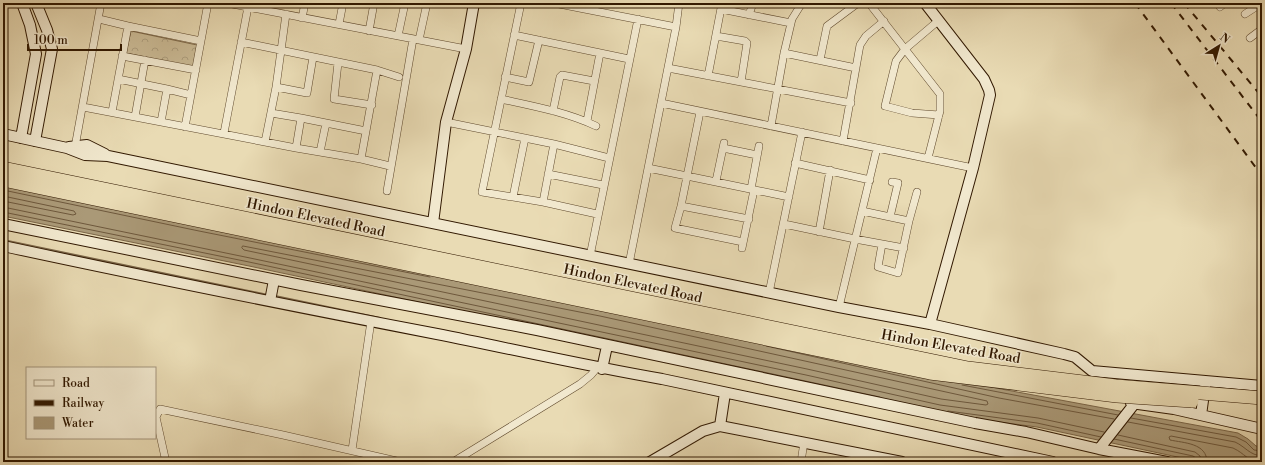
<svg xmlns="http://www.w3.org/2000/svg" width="1265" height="465" viewBox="0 0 1265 465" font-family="'Libre Bodoni',serif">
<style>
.park{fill:url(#park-crowns);stroke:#7e694a}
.water{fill:#a97;stroke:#7a6547}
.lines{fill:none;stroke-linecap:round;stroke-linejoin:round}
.shore{stroke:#6e583c;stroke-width:1}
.stream{stroke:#7a6547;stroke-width:2}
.street-casing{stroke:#5f492d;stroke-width:8}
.secondary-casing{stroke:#311800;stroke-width:12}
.street{stroke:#f1e8ce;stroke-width:7}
.secondary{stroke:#f1e8ce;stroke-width:10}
.rail{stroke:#311800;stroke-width:2;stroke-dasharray:7 7;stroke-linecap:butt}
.highway-bridge-casing{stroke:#311800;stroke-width:14;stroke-linecap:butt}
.highway-bridge{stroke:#e9dbb4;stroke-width:13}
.labels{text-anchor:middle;stroke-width:3;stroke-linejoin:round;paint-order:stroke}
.street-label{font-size:14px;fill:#311800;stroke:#f1e8ce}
</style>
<defs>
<pattern id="park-crowns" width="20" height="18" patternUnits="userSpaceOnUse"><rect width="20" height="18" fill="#caba95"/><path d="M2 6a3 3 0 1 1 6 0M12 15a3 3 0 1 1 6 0" fill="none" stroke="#ae9f7f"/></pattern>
</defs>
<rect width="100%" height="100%" fill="#e9dbb4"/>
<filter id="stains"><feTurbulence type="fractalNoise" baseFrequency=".005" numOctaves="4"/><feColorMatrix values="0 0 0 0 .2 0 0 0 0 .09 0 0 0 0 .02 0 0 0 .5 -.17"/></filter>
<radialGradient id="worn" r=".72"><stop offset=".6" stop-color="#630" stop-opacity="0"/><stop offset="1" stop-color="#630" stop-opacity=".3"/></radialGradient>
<!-- park -->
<path class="park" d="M131,31L197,45L193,67L126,53Z"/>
<!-- water -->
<path class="water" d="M3,181L603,301L1001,389L1238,433L1248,439L1256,446L1262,447V462H1201L1037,427L939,414L804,384L249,266L3,216Z"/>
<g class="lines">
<!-- shore -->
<path class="shore" d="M3,190L199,231L430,277
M3,196L74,211L76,214L73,215L3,201
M3,207L250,258L806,375L940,405L1038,418L1104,432
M3,212L249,262L880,397
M243,246L600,316L987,401L988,404L986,405L941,399L807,369L244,250L242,248Z
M766,346L999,398L1114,419
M962,385L1118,415
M948,411L1037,423L1101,437
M1131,418L1236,437L1246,442L1254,450L1262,451
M1128,422L1235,442C1246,447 1249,455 1262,456
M1118,435L1195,452L1200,456L1201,462
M1114,439L1193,456L1196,458V462
M1207,462C1207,443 1184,443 1170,440L1169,437L1171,436L1233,448C1246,454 1246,461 1262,462"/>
<!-- stream -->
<path class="stream" d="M3,240L268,295
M275,296L380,318
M1054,458L1074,462"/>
<!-- street casing -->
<g class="street-casing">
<path id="street" d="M227,3L466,49
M521,3L482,192L543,202L597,214
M554,3L676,27
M869,3L940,94V111L928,158
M1220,7L1225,3
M721,9L791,23
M1245,14L1262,3
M749,15L753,3
M302,18L305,3
M99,19L128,26
M938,21L905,49L896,61L885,106L912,113L939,115
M339,24L343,3
M369,31L374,3
M514,35L629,59
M398,36L405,3
M716,36L745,41L747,43L741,82
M1250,38L1262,29
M419,40L427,3
M241,42L377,70L399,77
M784,53L856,68
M122,56L196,70
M820,60L827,26L858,3
M338,63L334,99L372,105
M668,68L851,103
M708,76L722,3
M505,77L529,82L539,40
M118,79L167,89
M276,87L307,93L313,57
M501,99C533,106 566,112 596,126
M661,103L973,168
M83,107L296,148L361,159L377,70
M553,111L560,77L562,75L594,81
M112,112L128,26L201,41
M700,112L681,206L675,228L743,242
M271,113L301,118L296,148
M135,117L145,60
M301,118L326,123
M587,121L600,53
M161,122L167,89L191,95
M446,122L554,144L609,158
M771,126L784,53L792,19L802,3
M185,127L208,3
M224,133L248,7
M843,141L860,45L866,36L884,21
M265,142L276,87L286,14
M75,147L101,3
M723,148L757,155
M320,152L326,123L366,131
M361,159L390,166
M795,163L870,180
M648,168L789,197
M548,174L603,185
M716,181L724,143
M751,189L759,146
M387,191L413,39
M513,197L525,138
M543,202L554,144
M681,206L749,219
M862,211L909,221
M890,217L898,183L892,182
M784,224L855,239L904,248
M819,232L830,170
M882,244L878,267L898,273L909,221L917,192
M742,248L754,190
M590,256L638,19
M629,264L676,27L679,3
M769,293L802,132
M839,307L877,148
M352,450L371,321
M166,462L156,417L160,409L283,435L401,462
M453,462L580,384L591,375L597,368
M801,462L804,442"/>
</g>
<!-- secondary casing -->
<g class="secondary-casing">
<path id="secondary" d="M925,3L984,79L989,90L990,95L973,168L930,324
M3,134L67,148L85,155L108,156L839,307L930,324L1064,354L1075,357L1092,371L1262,386
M21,138L36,54L30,25L22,3
M35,141L52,49L47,30L36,3
M69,147L87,145L105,154
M433,223L446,122L466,49L474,3
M3,224L301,285L537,330L975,423L1026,432L1099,449L1167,462
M3,246C147,277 292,306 437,334C512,349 586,366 662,379L1053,462
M270,301L274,280
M602,369L607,346
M1131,403L1174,409L1262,429
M1201,415L1205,386
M720,426L725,393
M1099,449L1135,403
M650,462L703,431L720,426L902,462"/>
</g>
<!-- street -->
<use href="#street" class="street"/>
<!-- secondary -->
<use href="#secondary" class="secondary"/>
<!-- rail -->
<path class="rail" d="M1135,3L1262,176
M1171,3L1262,122
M1184,3L1262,97"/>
<!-- highway-bridge casing -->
<g class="highway-bridge-casing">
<path id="highway-bridge" d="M3,168L968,368L1116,386L1262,398
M3,180L930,373L1117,396L1192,401"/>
</g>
<!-- highway-bridge -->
<use href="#highway-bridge" class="highway-bridge"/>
</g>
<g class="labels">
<!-- street labels -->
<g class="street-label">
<text transform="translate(316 217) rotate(12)" y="5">Hindon Elevated Road</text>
<text transform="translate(633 283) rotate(12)" y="5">Hindon Elevated Road</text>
<text transform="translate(951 346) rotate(10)" y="5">Hindon Elevated Road</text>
</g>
</g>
<!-- margin -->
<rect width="1265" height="465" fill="none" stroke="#e9dbb4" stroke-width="16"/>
<rect x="4" y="4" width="1257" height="457" fill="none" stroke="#311800" stroke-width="2"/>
<rect x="8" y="8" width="1249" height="449" fill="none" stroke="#311800"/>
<!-- legend -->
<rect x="26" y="367" width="130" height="72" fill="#f1e8ce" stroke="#a4957c"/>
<rect x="34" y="380" width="20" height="6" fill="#f1e8ce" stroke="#a4957c"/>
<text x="62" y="387" font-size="12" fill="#311800">Road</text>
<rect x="34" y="400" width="20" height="6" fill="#311800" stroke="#a4957c"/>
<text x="62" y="407" font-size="12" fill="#311800">Railway</text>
<rect x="34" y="417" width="20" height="12" fill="#aa9977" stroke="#a4957c"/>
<text x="62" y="427" font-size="12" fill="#311800">Water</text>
<!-- north arrow -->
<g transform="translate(1219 46) rotate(37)" stroke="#f1e8ce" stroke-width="3" paint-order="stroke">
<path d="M0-3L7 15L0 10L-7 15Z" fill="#311800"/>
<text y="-6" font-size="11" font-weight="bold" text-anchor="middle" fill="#311800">N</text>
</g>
<!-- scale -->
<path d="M28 44v6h93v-6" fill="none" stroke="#311800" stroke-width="2"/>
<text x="34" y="44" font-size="12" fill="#311800" stroke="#f1e8ce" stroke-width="3" paint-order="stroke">100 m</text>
<rect width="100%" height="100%" filter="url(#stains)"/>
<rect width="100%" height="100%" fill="url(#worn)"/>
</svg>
